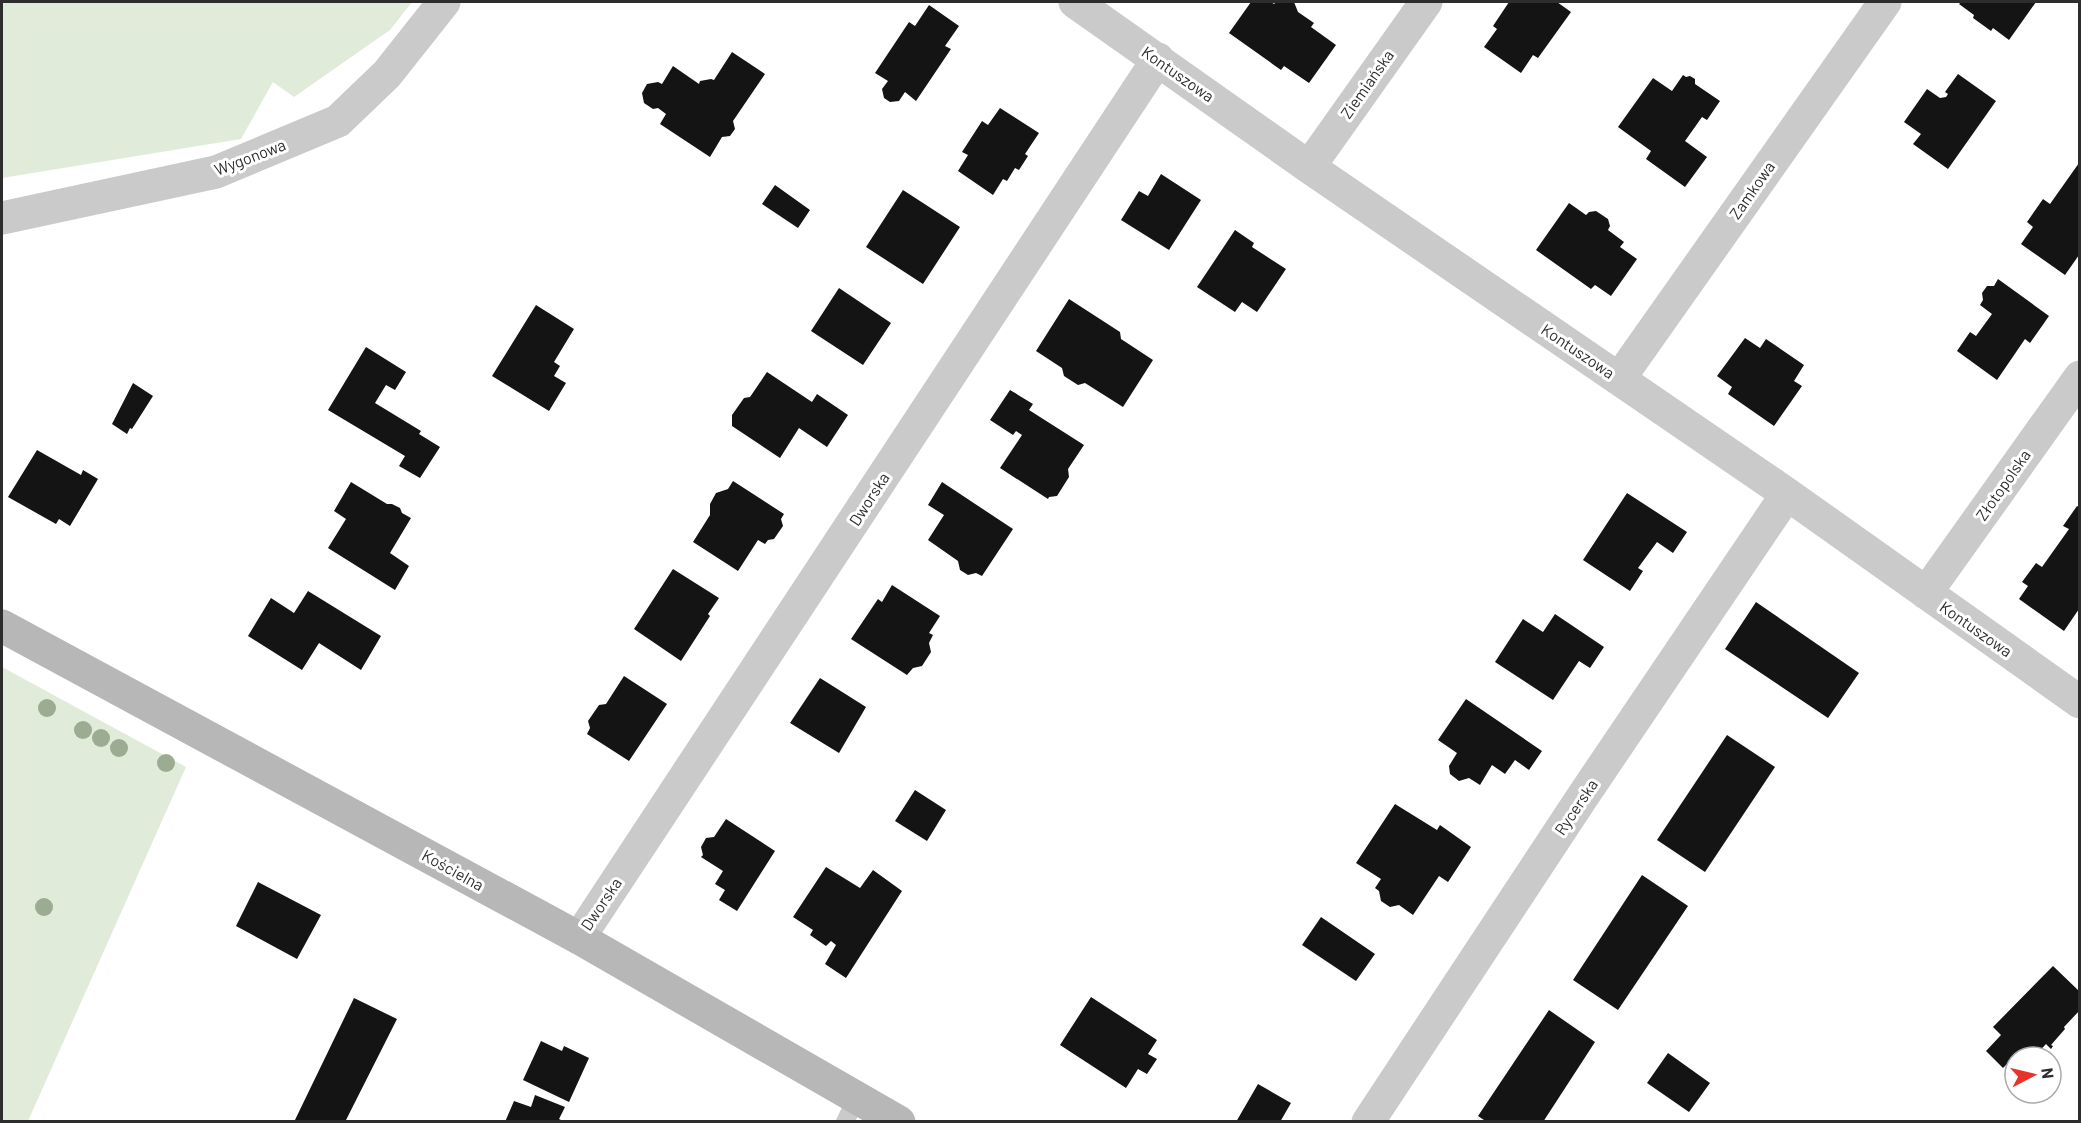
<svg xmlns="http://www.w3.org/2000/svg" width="2081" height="1123" viewBox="0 0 2081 1123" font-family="Barlow,sans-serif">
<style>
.green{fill:#e1ebd9}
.building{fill:#141414}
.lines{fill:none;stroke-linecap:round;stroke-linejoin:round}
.lane{stroke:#cacaca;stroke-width:18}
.street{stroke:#cacaca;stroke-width:33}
.secondary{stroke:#b7b7b7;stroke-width:33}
.tree{fill:#9bac92}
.labels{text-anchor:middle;stroke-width:6;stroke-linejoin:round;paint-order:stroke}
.street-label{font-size:16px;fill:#2d2d2d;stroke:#fff}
</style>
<rect width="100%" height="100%" fill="#fff"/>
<!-- green -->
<path class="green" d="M2,2H412L390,30L294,97L273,82L241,139L2,178Z
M2,667L186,767L28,1121H2Z"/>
<!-- building -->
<path class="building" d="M1251,2H1271L1274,4L1276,2H1294L1298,12L1314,23L1311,27L1336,45L1309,83L1284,66L1281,70L1229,33Z
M1509,2H1557L1571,12L1538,58L1533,55L1521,73L1484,47L1497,29L1493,26Z
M1961,2H2036L2009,40L1993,28L1991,31L1973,18L1974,15L1959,4Z
M929,5L959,26L945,46L951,49L916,101L905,92L899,101L890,102L884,98L882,89L888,81L875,73L909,22L915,26Z
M732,52L765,74L733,121L735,129L730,136L722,137L710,157L660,124L666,114L658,108L653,109L644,103L642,93L647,84L658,82L662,84L673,66L699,84L700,81L711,79L714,80Z
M1958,74L1996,101L1948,169L1913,144L1921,134L1904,122L1927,89L1940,98L1946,97L1948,94L1945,92Z
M1683,75L1686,77L1690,76L1695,79V84L1720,101L1707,120L1702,117L1685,141L1707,157L1685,187L1646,159L1651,151L1618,127L1653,78L1672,91Z
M1000,108L1039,133L1025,154L1028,156L1019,170L1015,168L1007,181L1003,179L993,195L958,171L968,155L962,152L982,121L988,125Z
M2079,163V255L2065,275L2021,244L2033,227L2027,222L2043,199L2050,204Z
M1161,174L1201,200L1169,250L1121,220L1139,191L1148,196Z
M775,185L810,210L798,228L762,204Z
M903,190L960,227L923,284L866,247Z
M1569,203L1586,215L1589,212L1596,211L1608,219L1610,226L1608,230L1624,242L1620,247L1637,259L1611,296L1595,285L1591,289L1536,250Z
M1235,230L1254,243L1252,247L1286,269L1257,312L1242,302L1235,312L1197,287Z
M1998,279L2049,316L2030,343L2025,339L1997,380L1957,351L1970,332L1976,336L1992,314L1980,305L1983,300L1982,293L1987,286H1994Z
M839,288L891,323L863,365L811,331Z
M1069,299L1120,332L1121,339L1153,360L1123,407L1085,383L1078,385L1064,376L1062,368L1036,351Z
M536,305L574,329L554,362L560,366L554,376L566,383L549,411L492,376Z
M1745,338L1760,348L1766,339L1804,365L1794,381L1802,386L1774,426L1728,394L1732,387L1717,376Z
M366,347L406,372L395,390L386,385L375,403L421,431L419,434L440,447L420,478L399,466L405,456L328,410Z
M767,372L812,402L817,394L848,415L827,447L799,428L780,458L732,426V415L744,398L750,397Z
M133,383L153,396L132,429L130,428L127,434L112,424Z
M1010,390L1033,404L1029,410L1084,445L1068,469L1069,477L1057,496L1049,497L1048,499L1000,468L1022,435L1016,431L1013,435L990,420Z
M37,450L81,475L83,470L98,479L70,526L59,519L56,524L8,497Z
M733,481L784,514L781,519L783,526L774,539L768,540L765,544L758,540L738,571L693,542L710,515V504L716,493L728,489Z
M351,482L387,504H392L400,508L402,513L411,518L390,553L409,566L395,590L328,548L346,519L334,511Z
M942,482L1013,529L982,576L976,573L968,575L960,570L958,561L928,540L944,515L928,505Z
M1627,493L1687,532L1673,553L1657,542L1638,568L1643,571L1630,591L1583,560Z
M2077,506L2079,507V609L2064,631L2019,599L2028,586L2022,582L2036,563L2042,567L2069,529L2063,526Z
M673,569L719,598L708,614L710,616L681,661L634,629Z
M892,585L940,616L929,633L933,635L929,643L931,652L922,666L913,668L907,675L851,639L878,599L882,602Z
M308,591L381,636L361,670L319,643L302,670L248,636L271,598L294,613Z
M1756,602L1859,673L1828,718L1725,649Z
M1555,614L1604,647L1590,668L1579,661L1553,700L1495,662L1523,619L1543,632Z
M624,676L667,704L629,761L587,734L590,728L588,721L599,705L606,704Z
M820,678L866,707L839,753L790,723Z
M1466,699L1542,751L1529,770L1515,760L1505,774L1492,765L1480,785L1469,778L1459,781L1450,774L1449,766L1457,753L1438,740Z
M1727,735L1775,767L1705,872L1657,840Z
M915,790L946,810L927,841L895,821Z
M1395,804L1437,830L1440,825L1471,847L1448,882L1439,876L1413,915L1399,905L1390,907L1381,901L1379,891L1375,888L1381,879L1356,863Z
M726,819L775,851L737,911L719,900L725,890L715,884L723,871L701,857L703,855L701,847L706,838L714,837Z
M826,867L860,888L873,870L902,891L846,978L825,964L836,945L831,941L826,946L810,935L813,930L793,917Z
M1642,875L1688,906L1618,1010L1573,980Z
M258,882L321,915L297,959L236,926Z
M1321,917L1375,954L1356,981L1302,945Z
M2053,966L2079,991V1011L2064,1027L2065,1029L2051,1045L2053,1046L2051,1049L2046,1044L2034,1057H2015V1072L2007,1064L2003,1068L1986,1051L2001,1035L1993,1027Z
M1091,997L1157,1040L1148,1054L1157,1059L1147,1074L1138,1069L1126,1088L1060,1045Z
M354,998L397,1019L345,1122H294Z
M1549,1010L1595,1042L1543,1122H1487L1478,1116Z
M541,1041L562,1051L564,1046L589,1058L569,1102L523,1080Z
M1668,1053L1710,1083L1689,1112L1647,1083Z
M1258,1084L1291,1103L1280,1122H1236Z
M535,1095L565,1107L559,1119L565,1122H505L514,1101L531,1107Z"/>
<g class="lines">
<!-- lane -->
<path class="lane" d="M845,1122L857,1097"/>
<!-- street -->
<path class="street" d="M1075,2L1309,167L1787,494L2080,702
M1309,167L1426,2
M2,218L216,172L338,121L387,74L444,2
M1619,379L1885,2
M1926,593L2080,377
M579,938L1158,59
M1368,1122L1583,796L1787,494"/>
<!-- secondary -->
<path class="secondary" d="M2,626L579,938L899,1122"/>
</g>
<!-- trees -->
<g class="tree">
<circle cx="47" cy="708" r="9"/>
<circle cx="83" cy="730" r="9"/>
<circle cx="101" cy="738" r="9"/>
<circle cx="119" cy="748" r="9"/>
<circle cx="166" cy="763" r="9"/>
<circle cx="44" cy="907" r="9"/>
</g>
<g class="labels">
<!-- street labels -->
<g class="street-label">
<text transform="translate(1178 74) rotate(35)" y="6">Kontuszowa</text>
<text transform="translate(1367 84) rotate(-55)" y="6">Ziemiańska</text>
<text transform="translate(250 157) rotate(-21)" y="6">Wygonowa</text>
<text transform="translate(1752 190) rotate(-55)" y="6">Zamkowa</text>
<text transform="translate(1578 351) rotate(34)" y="6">Kontuszowa</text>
<text transform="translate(2003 485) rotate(-55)" y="6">Złotopolska</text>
<text transform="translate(869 499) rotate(-57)" y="6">Dworska</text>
<text transform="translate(1976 629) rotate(35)" y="6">Kontuszowa</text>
<text transform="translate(1576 807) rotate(-56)" y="6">Rycerska</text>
<text transform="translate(453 870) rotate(29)" y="6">Kościelna</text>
<text transform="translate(601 904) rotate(-56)" y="6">Dworska</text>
</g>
</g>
<!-- border -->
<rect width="2081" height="1123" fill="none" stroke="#2d2d2d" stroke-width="6"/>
<!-- north arrow -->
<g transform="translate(2033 1075) rotate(83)"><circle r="28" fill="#ffffff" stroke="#ababab" stroke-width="1.5"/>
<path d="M0-4.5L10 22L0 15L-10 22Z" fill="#e8332a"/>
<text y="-9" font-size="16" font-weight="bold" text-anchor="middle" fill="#2d2d2d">N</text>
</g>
</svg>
